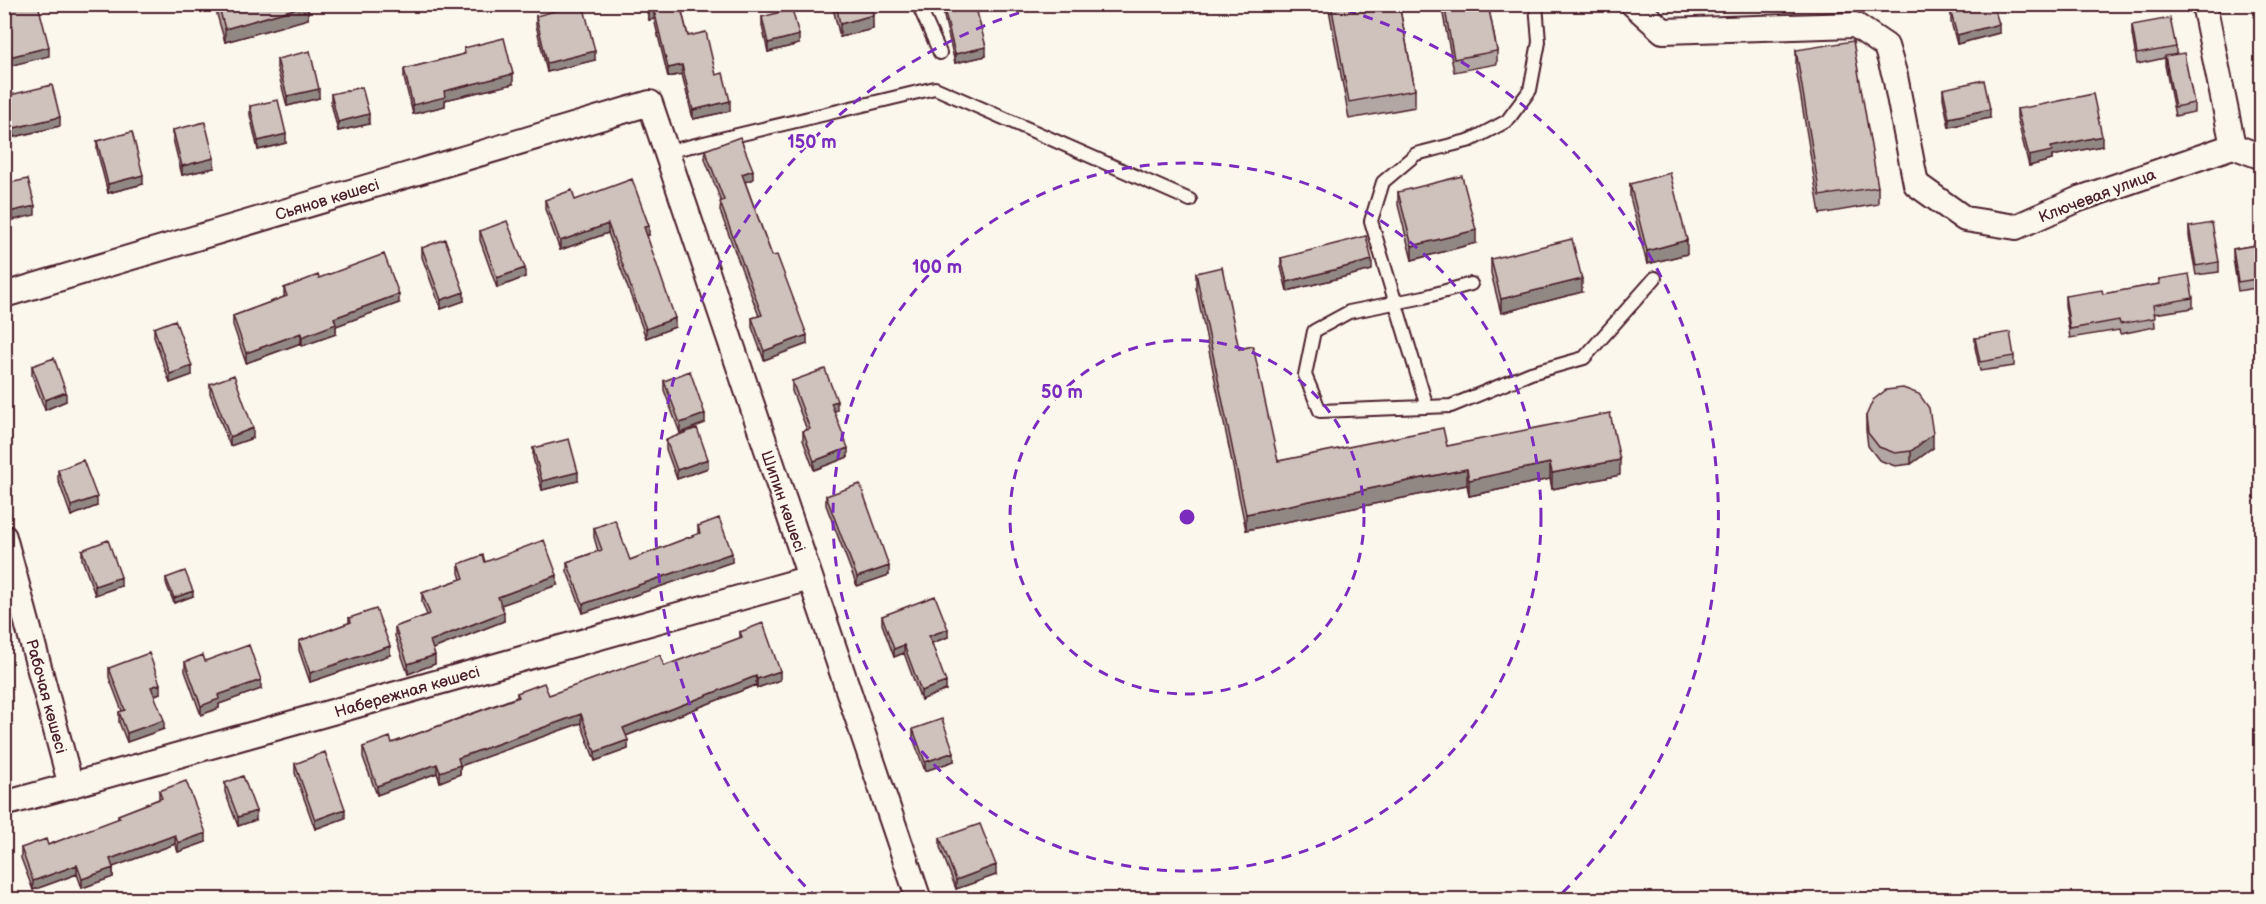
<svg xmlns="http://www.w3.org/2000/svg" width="2266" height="904" viewBox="0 0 2266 904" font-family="'Balsamiq Sans',sans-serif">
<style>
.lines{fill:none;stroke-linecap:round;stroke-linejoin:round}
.service-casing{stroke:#4a1f2b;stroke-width:16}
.minor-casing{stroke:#4a1f2b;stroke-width:28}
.service{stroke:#fbf7ec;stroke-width:12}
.minor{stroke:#fbf7ec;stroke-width:24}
.wall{fill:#b2a7a2;stroke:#4a1f2b;stroke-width:1.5}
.shaded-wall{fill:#918884;stroke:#4a1f2b;stroke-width:1.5}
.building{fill:#cfc2bc;stroke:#4a1f2b;stroke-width:1.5}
.ring{fill:none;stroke:#7b2cbf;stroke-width:3;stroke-dasharray:10 8}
.labels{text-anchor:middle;stroke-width:4.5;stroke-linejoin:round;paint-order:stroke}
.street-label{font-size:16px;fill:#4a1f2b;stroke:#fbf7ec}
.centre{fill:#7b2cbf;stroke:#fbf7ec;stroke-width:3}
.ring-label{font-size:18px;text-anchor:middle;font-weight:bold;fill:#7b2cbf;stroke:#fbf7ec;stroke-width:4.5;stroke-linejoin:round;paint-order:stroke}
</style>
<rect width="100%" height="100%" fill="#fbf7ec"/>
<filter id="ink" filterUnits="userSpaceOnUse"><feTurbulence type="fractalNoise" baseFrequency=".0167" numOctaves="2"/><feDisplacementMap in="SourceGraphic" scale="12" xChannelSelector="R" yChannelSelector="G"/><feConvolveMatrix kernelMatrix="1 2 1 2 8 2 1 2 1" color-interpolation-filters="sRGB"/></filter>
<g filter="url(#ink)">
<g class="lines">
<!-- service casing -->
<g class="service-casing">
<path id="service" d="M918,4L940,53
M666,152L935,88L1190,200
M1471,284L1424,297L1349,312L1314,331L1305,375L1320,411L1451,406L1531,373L1584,358L1655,278
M1427,407L1371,221L1383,182L1416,154L1471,140L1507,121L1530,90L1539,42L1536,4"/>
</g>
<!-- minor casing -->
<g class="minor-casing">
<path id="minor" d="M1633,4L1663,31L1855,25L1886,46L1895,76L1916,184L1965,219L2016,227L2079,199L2233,146L2262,157
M2204,4L2233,146
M4,295L650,103L919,900
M4,537L71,786
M4,804L810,578"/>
</g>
<!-- service -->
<use href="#service" class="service"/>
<!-- minor -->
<use href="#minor" class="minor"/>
</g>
<!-- wall -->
<path class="wall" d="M214,4H308V19L225,42Z
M645,4H680L688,36L716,75L730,111L693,119L682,74L668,77L654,19L649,20Z
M832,4H871L873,29L840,37Z
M941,4H975L986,56L955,63Z
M1328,4H1399L1415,90V107L1349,119Z
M1441,4H1488L1497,51V64L1454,72Z
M1951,13L1999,33L1957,44L1951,22Z
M536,16L595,60L547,72L536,25Z
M762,17L799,44L768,52L762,26Z
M2132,25L2176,47V54L2194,103V112L2175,116L2165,65V58L2137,64L2132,34Z
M464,48L513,84L445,100V106L413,114L404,78V69L464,54Z
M1796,50L1878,187V204L1820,214L1796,68Z
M277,59L319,98L287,106L277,68Z
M1943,89L1990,118L1949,127L1943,98Z
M331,94L369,124L338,131L331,103Z
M6,96L60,126L14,137L6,105Z
M250,106L286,143L258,150L250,115Z
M2017,109L2102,146L2052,156V160L2029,166L2017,118Z
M173,130L214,168L182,175L173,139Z
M97,141L143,184L108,193L97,150Z
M705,150L753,179L745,182L772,256L807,344L764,360L752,327V318L759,316L720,211L721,201L705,159Z
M1630,184L1687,254L1647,264L1630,197Z
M1398,192L1476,243L1412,260L1398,205Z
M545,200H575L649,235L647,236L675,327L646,338L608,233L560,250L545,209Z
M2189,227L2219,262V272L2196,275L2189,236Z
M480,231L525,277L497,288L480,240Z
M2262,244V287L2238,291L2233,258V249Z
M422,248L464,301L441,309L422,257Z
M1281,258L1372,270L1287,291L1281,267Z
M1491,259L1582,292L1501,313L1491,273Z
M1196,273L1239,349L1278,461L1447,446L1620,475L1552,489L1550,479L1469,496L1467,485L1246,530L1196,288Z
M319,278L399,303L336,326V334L302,346L301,343L246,363L233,325V316L284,297V288Z
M2159,279L2193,298V308L2154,314L2155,327L2120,334L2119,330L2070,338L2065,305V296L2103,294L2159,284Z
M154,328L192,375L170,383L154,337Z
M1975,338L2014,356V366L1980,371L1975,347Z
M32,366L66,401L45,410L32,375Z
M664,381L705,423L680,433L664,390Z
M792,381L837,410L834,411L848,457L814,470L803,440V431L807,430L792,391Z
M210,384L253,438L230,446L210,393Z
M1866,416L1933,448L1911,464L1895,466L1879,460L1868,446L1866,430Z
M666,440L708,468L677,479L666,449Z
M533,448L578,481L542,490L533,458Z
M58,470L97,506L71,516L58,479Z
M826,496L889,575L857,586L826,505Z
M698,526L732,562L583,613L567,571V562L598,551L594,537V528L630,560L698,534Z
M82,550L121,586L95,595L82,559Z
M485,562L557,585L501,605L504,621L433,649L435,664L408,674L395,636V627L427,615L422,602V593L461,579L459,573V564Z
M166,578L193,596L174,603L166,583Z
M882,616L948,637L932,643L946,690L921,700L904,653L894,657L882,624Z
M349,618L390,655L310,682L299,650V641L349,623Z
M740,632L780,680L757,688L756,685L626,736L628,749L595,761L581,723L460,766V774L440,782L437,773L377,795L363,757V747L392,743L517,697V693L549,695L664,666L740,638Z
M205,661L261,689L219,704V708L201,715L185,671V662Z
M109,668L160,693L154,695L164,729L127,742L119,722V712L122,711L109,677Z
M913,729L954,761L925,771L913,738Z
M295,764L345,818L315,829L295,773Z
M225,783L256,820L238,826L225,792Z
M159,791L206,842L178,852L175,844L113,867V877L82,888L77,874L33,890L21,858V848L48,845L118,819V815L159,799Z
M940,838L996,875L956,889L940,847Z"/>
<!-- shaded-wall -->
<path class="shaded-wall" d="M308,5V19L225,42V29Z
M654,10V19L649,20V11Z
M873,15V29L840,37V24Z
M1999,24V33L1957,44V35Z
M799,35V44L768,52V43Z
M49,47V56L5,67V58Z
M986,47V56L955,63V54Z
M595,51V60L547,72V63Z
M682,65V74L668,77V68Z
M513,74V84L445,100V106L413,114V105L444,91Z
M319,89V98L287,106V96Z
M730,101V111L693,119V110Z
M1990,109V118L1949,127V118Z
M369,114V124L338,131V122Z
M60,117V126L14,137V128Z
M286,134V143L258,150V141Z
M2102,136V146L2052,156V160L2029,166V156L2051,147Z
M214,158V168L182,175V166Z
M753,170V179L742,183V174Z
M143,175V184L108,193V184Z
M35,206V215L4,222V213Z
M608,224V233L560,250V241Z
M649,226V235L644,237V227Z
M1476,230V243L1412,260V246Z
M1687,240V254L1647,264V251Z
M1372,260V270L1287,291V282Z
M525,268V277L497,288V278Z
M1582,279V292L1501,313V299Z
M464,292V301L441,309V300Z
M399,294V303L336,326V334L302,346V337L334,318Z
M675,318V327L646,338V329Z
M301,333V343L246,363V353Z
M807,335V344L764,360V351Z
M192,366V375L170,383V374Z
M66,392V401L45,410V400Z
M837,401V410L831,413V403Z
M705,414V423L680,433V423Z
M253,428V438L230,446V437Z
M1933,434V448L1911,464V451Z
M848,448V457L814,470V461Z
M708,459V468L677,479V470Z
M1620,460V475L1552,489V473Z
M1550,463V479L1469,496V480Z
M1467,469V485L1246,530V514Z
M578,472V481L542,490V481Z
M97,497V506L71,516V506Z
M732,553V562L583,613V604Z
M889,566V575L857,586V577Z
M557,575V585L498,606V597Z
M121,577V586L95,595V586Z
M193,591V596L174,603V598Z
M504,612V621L430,650V641Z
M948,629V637L929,644V636Z
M904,645V653L894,657V649Z
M390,646V655L310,682V673Z
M435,655V664L408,674V664Z
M780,671V680L757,688V679Z
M756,676V685L623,737V728Z
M261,680V689L219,704V708L201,715V706L218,695Z
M946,682V690L921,700V691Z
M160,684V693L151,697V687Z
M581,714V723L460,766V774L440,782V772L458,758Z
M164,720V729L127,742V733Z
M628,740V749L595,761V752Z
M954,752V761L925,771V762Z
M437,764V773L377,795V786Z
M345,809V818L315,829V820Z
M256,811V820L238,826V817Z
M206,833V842L178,852V843Z
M175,835V844L110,868V859Z
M77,865V874L33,890V881Z
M996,865V875L956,889V880Z
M113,868V877L82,888V879Z"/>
<!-- building -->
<path class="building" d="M28,4H38L49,47L5,58L4,10Z
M218,4H308V5L225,29Z
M581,4H583L595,51L547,63L536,16Z
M647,4H680L688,36L706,32L716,75L723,73L730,101L693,110L682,65L668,68L654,10L649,11Z
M836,4H871L873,15L840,24Z
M943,4H975L986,47L955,54Z
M1331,4H1399L1415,90L1349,102Z
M1444,4H1488L1497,51L1454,59Z
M1983,4H1993L1999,24L1957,35L1951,13Z
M792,9L799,35L768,43L762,17Z
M2170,18L2176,47L2137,54L2132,25Z
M504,38L513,74L444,91L445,97L413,105L404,69L465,54L464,48Z
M1853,41L1878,187L1820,196L1796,50Z
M310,51L319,89L287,96L277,59Z
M2184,53L2194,103L2175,107L2165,56Z
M1984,80L1990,109L1949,118L1943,89Z
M52,85L60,117L14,128L6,96Z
M362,87L369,114L338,122L331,94Z
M2093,94L2102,136L2051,147L2052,151L2029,156L2017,109L2040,105Z
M278,100L286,134L258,141L250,106Z
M205,122L214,158L182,166L173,130Z
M132,132L143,175L108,184L97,141Z
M740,137L753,170L742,174L772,256L777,255L807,335L764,351L752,318L762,315L720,202L724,200L705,150Z
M1670,173L1687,240L1647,251L1630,184Z
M1462,176L1476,230L1412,246L1398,192Z
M28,179L35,206L4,213V184Z
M632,179L649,226L644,227L675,318L646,329L608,224L560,241L545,200L572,190L575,200Z
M507,221L525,268L497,278L480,231Z
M2212,223L2219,262L2196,266L2189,227Z
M1366,236L1372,260L1287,282L1281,258Z
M445,239L464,292L441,300L422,248Z
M1572,239L1582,279L1501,299L1491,259Z
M2262,244V278L2238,282L2233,249Z
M384,254L399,294L334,318L336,324L302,337L301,333L246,353L233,316L287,296L284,288L318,275L319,278Z
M1222,267L1239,349L1253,346L1278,461L1443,428L1447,446L1610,413L1620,460L1552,473L1550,463L1469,480L1467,469L1246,514L1196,273Z
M2189,274L2193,298L2153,305L2155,318L2120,324L2119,320L2070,329L2065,296L2102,290L2103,294L2160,284L2159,279Z
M175,320L192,366L170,374L154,328Z
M2010,332L2014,356L1980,362L1975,338Z
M54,358L66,392L45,400L32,366Z
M825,369L837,401L831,403L848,448L814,461L803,431L810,429L792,381Z
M690,371L705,414L680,423L664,381Z
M234,375L253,428L230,437L210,384Z
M1903,388L1919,394L1929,408L1933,434L1911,451L1895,453L1879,447L1868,433L1866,416L1873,400L1886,390Z
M697,428L708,459L677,470L666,440Z
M569,439L578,472L542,481L533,448Z
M83,460L97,497L71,506L58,470Z
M860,484L889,566L857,577L826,496Z
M719,518L732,553L583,604L567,562L602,550L594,528L615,520L630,560L700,533L698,526Z
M108,540L121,577L95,586L82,550Z
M544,540L557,575L498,597L504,612L430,641L435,655L408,664L395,627L430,614L422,593L464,578L459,564L483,555L485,562Z
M185,571L193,591L174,598L166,578Z
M935,596L948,629L929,636L946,682L921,691L904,645L894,649L882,616Z
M376,609L390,646L310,673L299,641L351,622L349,618Z
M763,623L780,671L757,679L756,676L623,728L628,740L595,752L581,714L458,758L460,765L440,772L437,764L377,786L363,747L390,737L392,743L519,697L517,693L544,683L549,695L660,655L664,666L742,637L740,632Z
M249,645L261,680L218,695L219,699L201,706L185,662L203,655L205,661Z
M149,653L160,684L151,687L164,720L127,733L119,712L125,710L109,668Z
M942,719L954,752L925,762L913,729Z
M325,752L345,809L315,820L295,764Z
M243,776L256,811L238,817L225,783Z
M186,781L206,833L178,843L175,835L110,859L113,868L82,879L77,865L33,881L21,848L46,839L48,845L120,818L118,815L162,798L159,791Z
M980,824L996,865L956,880L940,838Z"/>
</g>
<!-- distance rings -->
<g class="ring">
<circle cx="1187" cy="517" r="177"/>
<circle cx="1187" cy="517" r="354"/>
<path d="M818 899A531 531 0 0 1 1045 5M1329 5A531 531 0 0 1 1556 899"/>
</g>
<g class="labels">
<!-- street labels -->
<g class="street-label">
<text transform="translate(2097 195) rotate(-21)" y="6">Ключевая улица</text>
<text transform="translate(327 199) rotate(-17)" y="6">Сьянов көшесі</text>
<text transform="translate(784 501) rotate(71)" y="6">Шипин көшесі</text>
<text transform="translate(407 691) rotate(-16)" y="6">Набережная көшесі</text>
<text transform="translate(47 696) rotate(75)" y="6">Рабочая көшесі</text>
</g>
</g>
<circle cx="1187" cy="517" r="9" class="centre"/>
<g class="ring-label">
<text x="812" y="148">150 m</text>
<text x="937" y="273">100 m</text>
<text x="1062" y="398">50 m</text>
</g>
<!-- margin -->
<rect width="2266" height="904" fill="none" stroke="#fbf7ec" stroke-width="24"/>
<rect x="12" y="12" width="2242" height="880" fill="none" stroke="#4a1f2b" stroke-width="2" filter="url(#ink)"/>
</svg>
